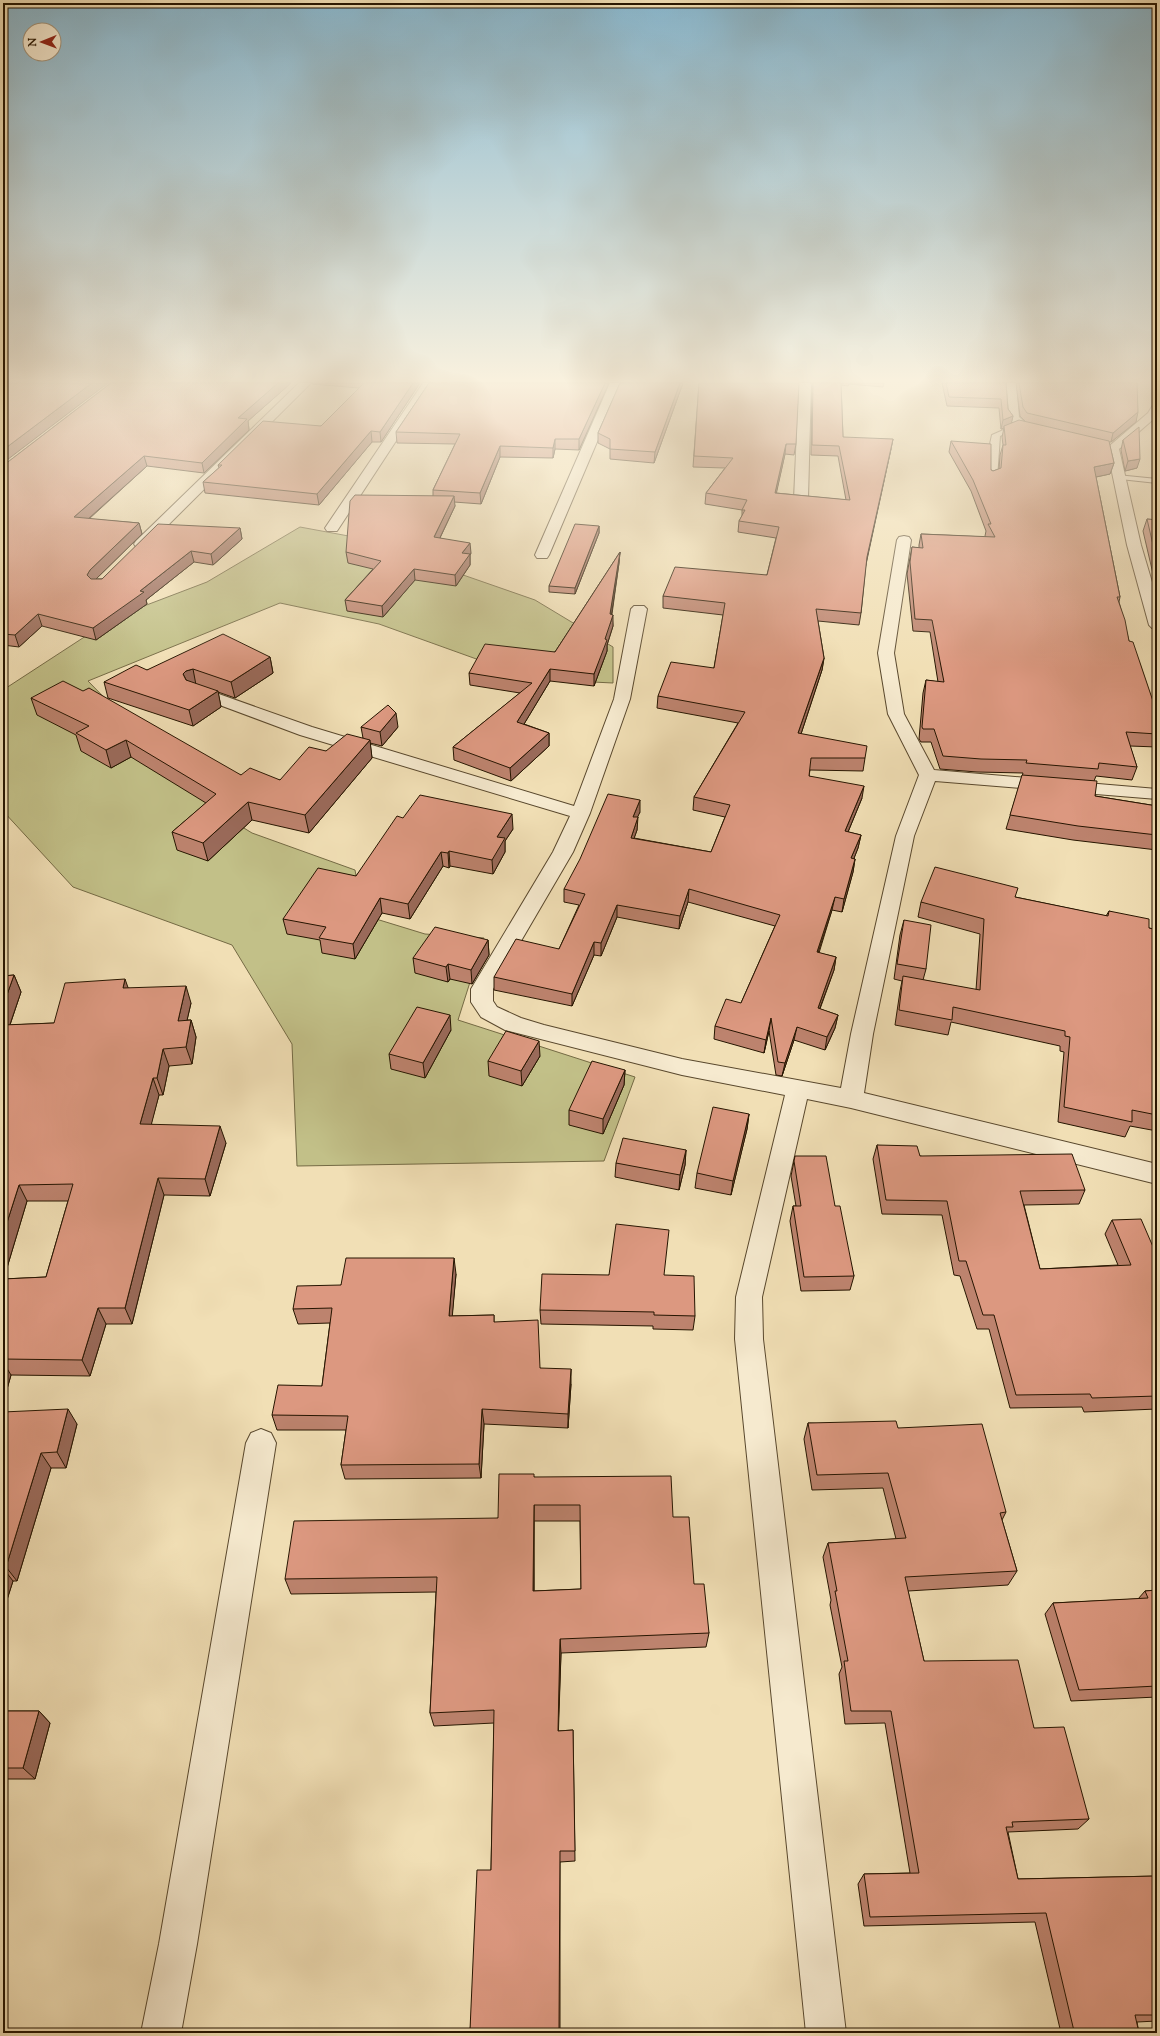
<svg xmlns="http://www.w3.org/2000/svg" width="1160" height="2036" viewBox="0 0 1160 2036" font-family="'Sorts Mill Goudy',serif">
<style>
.green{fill:#c2c088;stroke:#746a44}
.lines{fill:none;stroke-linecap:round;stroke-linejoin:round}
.service-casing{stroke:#59482d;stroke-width:2}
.minor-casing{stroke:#59482d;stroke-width:2}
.service{fill:#f6eacf;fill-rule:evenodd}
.minor{fill:#f6eacf;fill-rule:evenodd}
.wall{fill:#bd836e;stroke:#261500;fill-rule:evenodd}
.shaded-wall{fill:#9a6a5a;stroke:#261500}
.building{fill:#dc9880;stroke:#261500;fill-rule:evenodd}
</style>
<rect width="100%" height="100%" fill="#f1dfb5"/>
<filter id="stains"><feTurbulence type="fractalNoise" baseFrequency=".005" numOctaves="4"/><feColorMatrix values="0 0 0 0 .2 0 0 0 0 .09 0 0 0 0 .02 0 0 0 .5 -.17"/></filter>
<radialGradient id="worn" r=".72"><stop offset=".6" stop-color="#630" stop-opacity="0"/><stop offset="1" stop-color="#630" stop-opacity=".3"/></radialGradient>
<!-- green -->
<path class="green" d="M300,527L354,537L535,600L613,647V683L532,679L379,624L280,603L88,681L213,809L252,833L355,870L363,915L425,934L484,938L458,1020L635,1077L604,1161L297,1166L292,1044L232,945L73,887L3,811V690L115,617L207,582Z"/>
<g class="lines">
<!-- service casing -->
<g class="service-casing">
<path id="service" d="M1017,424L1024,426L1000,436L997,479L990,481V444L992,435Z
M1117,475L1157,479V483L1120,479L1116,477Z"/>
</g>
<!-- minor casing -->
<g class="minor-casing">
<path id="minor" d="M299,383H311L146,547H136L134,544L136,541Z
M423,383H434L337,531H327L325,528Z
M610,383H622L549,555L547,558H537L535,555Z
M799,383H811L808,499L801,503L794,499Z
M1005,383H1016L1019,417L1028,425L1048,429L1050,432L1048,435C1034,438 1016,430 1007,418Z
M1157,404L1156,417L1119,449L1141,545L1157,599V630L1152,628L1149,625L1127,545L1107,448L1148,413L1153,405Z
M904,536L909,537L911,540L894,653L904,714L934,770L1157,789V799L935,781L914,836L873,1034L864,1093L1157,1164V1184L851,1108L807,1099L762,1297L763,1339L846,2033H806L735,1339L736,1297L785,1095L682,1075L505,1030L481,1017L471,1002V989L553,852L570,816L300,735L190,694L188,691L190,688L196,686L202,688L312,727L574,806L614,699L631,609L634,606H644L647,609L630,699L590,813L573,852L493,989V1001L497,1007L521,1018L544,1025L682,1059L841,1088L851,1034L896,836L919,775L888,714L878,653L897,540L899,537Z
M261,1429L271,1433L276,1443L197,1944L181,2033H141L159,1944L246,1443L251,1433Z"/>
</g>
<!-- service -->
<use href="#service" class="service"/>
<!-- minor -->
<use href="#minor" class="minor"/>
</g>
<!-- wall -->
<path class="wall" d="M111,383H291L248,421L249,430L204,473L147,466L89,519L139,523L142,534L96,579H102L240,528L242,539L213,565L194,562L146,600L147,604L96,640L42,626L19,647L3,645V465H4Z
M311,383H420L381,442H372L319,505L205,493L203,482L219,468L218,465L321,426L359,388L312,384Z
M429,383H609L579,450L555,449L553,458L500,457L481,504L454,502L455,506L440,538L471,553L470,555V565L456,586L415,580L383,617L347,611L345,600L373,569L348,563L346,552L433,496V490L455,444L397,443L396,432Z
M620,383H683L654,463L610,459V449L598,443V433Z
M699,383L796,444L794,455L785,454L776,493L846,500L838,456L811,455L812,383H810H884L883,387L849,384L848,386L841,385L843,437L891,449L866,563L861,613L859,625L818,621L824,658L822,670L801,734L865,758L863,771L810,770L809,776L862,798L848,832L861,835L858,848L854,858L855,859L853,872L842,912L832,910L819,953L836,957L834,970L820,1009L838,1015L835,1028L825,1050L794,1040L782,1076L776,1075L769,1031L764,1053L714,1039L715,1026L741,1003L775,926L688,902L679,929L617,917L601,956L594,955L572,1006L494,990V977L559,949L579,905L564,902V889L640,812L637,817V830L634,838L711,852L725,817L693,810L694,797L738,723L657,708L658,696L714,668L723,615L663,608V596L767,575L776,538L738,532L739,521L742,516V510L705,504L706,493L725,468L693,467Z
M942,383H1006L1008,409L1013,416L1011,423L1025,421L1020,416L1016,383H1137L1136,422L1111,442H1109L1114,463L1110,474L1096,477L1120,597L1119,602L1129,641L1157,713V747L1130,746L1137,767L1132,780L1096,776L1094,781L1095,796L1157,806V850L1073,840L1006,829L1023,773L977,772L940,769L931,742H921L919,739L923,693L926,680L938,682L930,632L913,631L907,574L912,547L919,548V545L921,534L986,537L985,536L986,531L971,491L949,452L951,441L993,471L999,469L1000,455L1003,445L1002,437L1004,428L1001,429L999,408L947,406Z
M1123,440L1137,468L1125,471L1121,450Z
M1147,519L1157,520V591L1143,531Z
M599,526V533L575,594L549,592V586Z
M620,552L619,563L612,614L613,626L607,645V651L594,686L550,681L524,724L549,733V746L511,781L454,760L453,747L520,693L470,685L469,673L555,652Z
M270,657L273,673L235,698L218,692L221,707L193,726L108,698L104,682L147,670Z
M31,698L241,775L280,780L326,751L363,738L361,727H398L382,746L370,743L372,758L309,833L252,820L208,861L177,850L172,832L206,803L131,757L111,768L81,751L76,735L37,715Z
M403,818L513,829L505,841V852L493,874L450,866L449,868L443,866L410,919L382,913L355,959L322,953L320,940L287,934L283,919L356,876Z
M1015,897L1106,916L1109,911L1149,928L1157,930V1131L1130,1126L1125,1137L1058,1122L1064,1052L1060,1051V1046L951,1022L948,1035L895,1025L900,991L902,981L894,979L900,935L904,920L926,969L923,980L976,990L980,934L918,917L921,902Z
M488,940L489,955L472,984L450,979L448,982L415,973L413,958Z
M14,975L21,992L10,1025L54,1023L128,988L191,1003L187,1020H191L196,1037L192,1064L169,1066L163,1095H159L151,1124L226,1143L210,1196L164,1195L132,1324H106L90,1376L11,1375L3,1403V1279L46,1277L68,1201H27L6,1271H3V976Z
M451,1030L425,1078L391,1069L389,1054Z
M540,1056L522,1086L489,1076L488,1061Z
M625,1070L624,1085L603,1134L569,1125V1110Z
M749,1114L747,1129L731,1195L695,1188L697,1173Z
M877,1145L920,1156L1085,1190L1079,1204L1024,1205L1040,1269L1118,1265L1105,1234L1112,1220L1157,1256V1409L1084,1412L1082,1407L1010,1408L989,1329H977L960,1276L954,1275L942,1215L882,1214L873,1159Z
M686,1150L685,1165L679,1190L615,1177L616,1163Z
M795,1156L835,1206L854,1276L850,1290L801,1291L790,1221L793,1206H796L791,1176Z
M456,1274L452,1316L494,1315V1322L540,1368L571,1384L568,1428L484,1424L481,1478L345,1479L341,1465L346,1430H277L272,1415L322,1386L330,1323L298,1324L293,1309L341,1285Z
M609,1275H664L695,1316L693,1330L653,1329V1326L541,1324L540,1310Z
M3,1412L77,1424L66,1468H51L17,1581H13L3,1612Z
M808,1423L898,1428L1006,1512L1002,1520L1017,1571L1008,1585L908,1591L924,1661L1034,1728L1089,1819L1078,1829L1008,1832L1018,1879L1157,1876V2021L1137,2022L1139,2033H1061L1035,1922L864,1926L858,1884L864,1874L910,1873L885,1723L845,1724L839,1674L842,1667L830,1605L831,1600L823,1557L828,1543L896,1539L883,1488L812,1490L804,1439Z
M534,1477L673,1517L709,1633L706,1647L561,1653L558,1731L573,1730L575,1861L560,1862V2033H471L470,2030L491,1870L494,1723L434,1726L430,1713L436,1592L291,1594L285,1579L498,1518ZM534,1521H580L581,1589L534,1591Z
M1157,1590V1697L1071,1701L1045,1614L1053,1603L1138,1599L1145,1591Z
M3,1711H39L50,1723L35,1779H3Z"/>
<!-- shaded-wall -->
<path class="shaded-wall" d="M92,383H108L3,463V450Z
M278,383H291L248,421L249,430L204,473L202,463L238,418Z
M413,383H420L381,442L380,432Z
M605,383H609L579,450V439Z
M680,383H683L654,463L655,452Z
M1138,412L1136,422L1111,442L1113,433Z
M1013,416L1011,425L1004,426V428L1001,429L1003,420Z
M371,431L372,442L319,505L317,494Z
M555,439V449L553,458V448Z
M893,439L891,449L865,569L867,557Z
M786,444L785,454L774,504L775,493Z
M500,446V457L481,504L480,493Z
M144,456L147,466L78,528L74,517Z
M1140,459L1137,468L1125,471L1128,461Z
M1114,463L1110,474L1091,478L1094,467Z
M454,496L455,506L435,548L434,537Z
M139,523L142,534L93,582L87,575L90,570Z
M599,526V533L575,594V588Z
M240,528L242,539L213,565L211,554Z
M470,543L471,553L470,555V565L456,586L455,575L462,553Z
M191,551L194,562L146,600L147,604L96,640L93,628Z
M620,552L619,563L610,624L613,615V626L607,645V651L594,686V674L605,639L610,614Z
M414,569L415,580L383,617L382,606Z
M38,614L42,626L19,647L15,635Z
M270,657L273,673L235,698L231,682Z
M824,658L822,670L797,746L798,733Z
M193,669L196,685L190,687L183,674L186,671Z
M550,669V681L518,734L517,722Z
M218,691L221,707L193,726L189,710Z
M396,713L398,727L382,746L380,732Z
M549,733V746L511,781L510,768Z
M126,740L131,757L111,768L106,750Z
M370,740L372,758L309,833L305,815Z
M864,786L862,798L843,844L845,831Z
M640,800V812L632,829L633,817Z
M248,802L252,820L208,861L203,843Z
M512,814L513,829L505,841V852L493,874L492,860L497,837Z
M638,817L637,830L630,850L631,838Z
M861,835L858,848L849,871L851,858Z
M449,851L450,866L449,868L448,853Z
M441,852L443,866L410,919L408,904Z
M855,859L853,872L842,912L844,899Z
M689,889L688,902L679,929L680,916Z
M835,897L832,910L814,965L817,952Z
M380,898L382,913L355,959L353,944Z
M617,905V917L601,956V943Z
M488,940L489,955L472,984L471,970Z
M594,942V955L572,1006V994Z
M836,957L834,970L815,1021L818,1008Z
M448,964L450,979L448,982L446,967Z
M14,975L21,992L4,1042L3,1041V1006Z
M125,979L131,996L123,988Z
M186,986L191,1003L183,1038L178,1021Z
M450,1015L451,1030L425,1078L423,1063Z
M838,1015L835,1028L825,1050L827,1037Z
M771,1018L769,1031L764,1053L766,1040Z
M191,1020L196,1037L192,1064L186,1047Z
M797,1027L794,1040L782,1076L785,1063Z
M539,1041L540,1056L522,1086L521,1071Z
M163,1049L169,1066L163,1095L157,1078Z
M625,1070L624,1085L603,1134V1119Z
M153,1078L159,1095L147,1141L140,1124Z
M749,1114L747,1129L731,1195L733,1181Z
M220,1126L226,1143L210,1196L205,1179Z
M686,1150L685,1165L679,1190L680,1175Z
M158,1178L164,1195L132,1324L125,1308Z
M19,1185L27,1201L6,1271L3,1266V1235Z
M454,1258L456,1274L451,1331L449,1316Z
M98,1308L106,1324L90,1376L82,1360Z
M3,1362L11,1375L3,1403Z
M571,1369V1384L568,1428V1414Z
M68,1409L77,1424L66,1468L57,1452Z
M482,1409L484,1424L481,1478L479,1464Z
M41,1453L51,1468L17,1581L6,1567Z
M534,1505V1606L533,1591Z
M3,1568L13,1581L3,1612Z
M560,1639L561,1653L558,1744V1731Z
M39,1711L50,1723L35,1779L23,1768Z"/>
<!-- building -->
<path class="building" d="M3,383H92L3,450Z
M111,383H278L238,418L247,419L202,463L144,456L74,517L139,523L90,570L87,575L91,579H102L158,524L240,528L211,554L191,551L140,591L144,592L93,628L38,614L15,635L3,634V465H4Z
M364,383H413L380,432L371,431L317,494L203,482L222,465H218L263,421L321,426Z
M429,383H605L579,439H555L553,448L500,446L480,493L433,490L460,434L396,432Z
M620,383H680L655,452L610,449V439L598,433Z
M699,383H799L796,444H786L775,493L850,500L839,446L812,445L813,383H841L843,437L893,439L867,557L861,613L816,609L824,658L798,733L867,746L865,758H811L809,776L864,786L845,831L861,835L851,858L855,859L844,899L835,897L817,952L836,957L818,1008L838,1015L827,1037L797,1027L785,1063L778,1062L771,1018L766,1040L715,1026L726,999L741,1003L780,915L689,889L680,916L617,905L601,943L594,942L572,994L494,977L516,939L559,949L585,894L564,889L580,859L608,794L640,800L633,817H638L631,838L711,852L730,805L694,797L745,712L658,696L671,662L714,668L725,603L663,596L675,567L767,575L779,527L739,521L745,510H742L747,500L706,493L733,458L694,456Z
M946,383H1006L1008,409L1013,416L1003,420L1001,399L949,397Z
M1019,383H1137L1138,412L1113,433L1027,413L1023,407Z
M1019,420L1109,441L1114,463L1094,467L1120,597H1117L1125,620L1129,641L1133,642L1157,713V734L1126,732L1137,767L1099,763L1098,769L1026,763L1027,760L981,759L943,756L934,729H923L922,727L926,680L944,682L932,620L915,619L910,562L912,547L923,548L921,534L995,537L988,524H991L973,480L951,441L991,444V470L993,471L1001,468L1003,445H1006L1004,426Z
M1139,427L1140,459L1128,461L1123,440Z
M355,495L454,496L434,537L470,543L462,553L470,554L455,575L414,569L382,606L345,600L381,561L346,552L350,501Z
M1147,519L1157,520V562Z
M575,524L599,526L575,588L549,586Z
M620,552L610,614L613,615L605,639L607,640L594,674L550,669L517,722L549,733L510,768L453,747L532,683L469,673L485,644L555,652Z
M223,634L270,657L231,682L193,669L186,671L183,674L186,680L218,691L189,710L104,682L136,665L147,670Z
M63,681L83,691L89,688L241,775L250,768L280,780L309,747L326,751L347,734L370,740L305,815L248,802L203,843L172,832L216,794L126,740L106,750L76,733L89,726L31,698Z
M388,705L396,713L380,732L361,727Z
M1022,775L1097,781L1095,796L1157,806V835L1078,826L1010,815Z
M420,795L512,814L497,837L505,838L492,860L449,851L448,853L441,852L408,904L380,898L353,944L319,938L326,927L283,919L318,868L356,876L397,816L403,818Z
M935,867L1018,888L1015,897L1108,916L1109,911L1149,919V928L1157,930V1115L1132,1110V1122L1064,1107L1070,1037L1065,1036V1031L953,1007L952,1020L899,1010L903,976L980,990L984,919L921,902Z
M904,920L931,925L926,969L897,964Z
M435,927L488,940L471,970L448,964L446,967L413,958Z
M14,975L3,1006V976Z
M125,979L123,988L186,986L178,1021L191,1020L186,1047L163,1049L157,1078H153L140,1124L220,1126L205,1179L158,1178L125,1308H98L82,1360L3,1359V1279L46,1277L73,1184L19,1185L3,1235V1025L54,1023L65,983Z
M417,1007L450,1015L423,1063L389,1054Z
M506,1031L539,1041L521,1071L488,1061Z
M592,1061L625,1070L603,1119L569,1110Z
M713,1107L749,1114L733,1181L697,1173Z
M623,1138L686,1150L680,1175L616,1163Z
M877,1145L917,1146L920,1156L1072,1154L1085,1190L1020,1191L1040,1269L1131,1265L1112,1220L1141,1219L1157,1256V1396L1092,1398L1090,1394L1016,1395L994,1315H983L966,1261H959L947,1201L886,1200Z
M795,1156H826L835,1206H840L854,1276L804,1277L793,1206H801L794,1161Z
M616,1224L669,1230L664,1275L694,1276L695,1316L654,1315V1312L540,1310L542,1274L609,1275Z
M346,1258H454L449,1316L494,1315V1322L538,1320L540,1368L571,1369L568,1414L482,1409L479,1464L341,1465L348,1416L272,1415L278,1385L322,1386L332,1308L293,1309L297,1286L341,1285Z
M68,1409L57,1452L41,1453L6,1567H3V1412Z
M896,1421L898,1428L982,1424L1006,1512L1000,1513L1017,1571L905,1577L924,1661L1018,1660L1034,1728L1064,1727L1089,1819L1012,1822L1013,1827H1006L1018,1879L1157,1876V2015H1135L1139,2033H1085L1084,2031H1074L1046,1913L870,1917L864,1874L919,1873L891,1711H851L844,1661H848L835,1591H837L828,1543L906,1538L888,1473L817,1475L808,1423Z
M499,1474H534V1477L671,1476L673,1517H689L694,1584H704L709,1633L560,1639L558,1731L573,1730L575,1851H560L559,2030H470L477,1870H491L494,1710L430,1713L437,1577L285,1579L294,1521L498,1518ZM534,1505H580L581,1589L533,1591Z
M1157,1590V1686L1079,1690L1053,1603L1148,1598L1145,1591Z
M3,1711H39L23,1768H3Z"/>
<!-- sky -->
<linearGradient id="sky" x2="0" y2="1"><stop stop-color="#89b8cf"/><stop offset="0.57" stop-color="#f9f1de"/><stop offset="1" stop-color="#f9f1de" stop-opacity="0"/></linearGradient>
<rect width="1160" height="668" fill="url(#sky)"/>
<!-- margin -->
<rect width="1160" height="2036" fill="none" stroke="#f1dfb5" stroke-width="16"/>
<rect x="4" y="4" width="1152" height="2028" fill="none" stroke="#261500" stroke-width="2"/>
<rect x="8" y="8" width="1144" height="2020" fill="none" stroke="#261500"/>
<!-- north arrow -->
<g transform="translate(42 42) rotate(269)"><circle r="19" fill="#f6eacf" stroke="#a3957c"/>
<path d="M0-3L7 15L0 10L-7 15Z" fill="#8f2418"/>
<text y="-6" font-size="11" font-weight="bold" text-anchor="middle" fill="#261500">N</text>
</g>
<rect width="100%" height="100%" filter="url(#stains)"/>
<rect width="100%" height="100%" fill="url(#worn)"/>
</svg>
